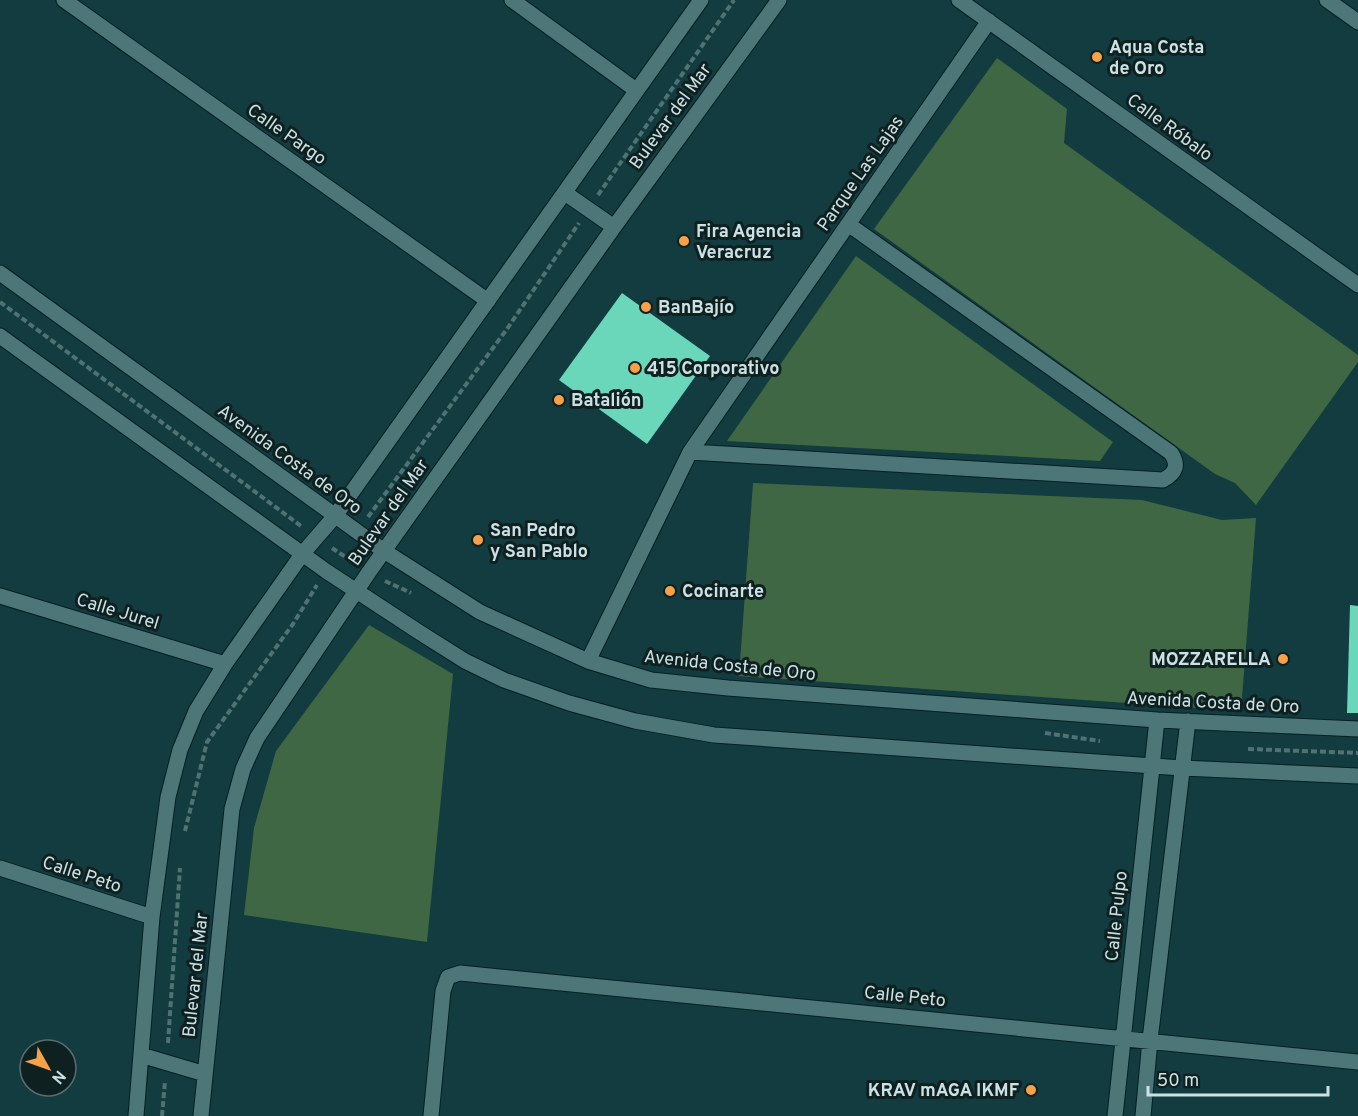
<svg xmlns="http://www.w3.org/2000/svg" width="1358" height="1116" viewBox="0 0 1358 1116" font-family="Overpass,sans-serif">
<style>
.green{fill:#406743}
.building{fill:#6ad7bb}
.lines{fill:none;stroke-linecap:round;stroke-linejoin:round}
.minor-casing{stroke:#022124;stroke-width:17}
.path{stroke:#4f7274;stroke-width:4;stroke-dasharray:6 3;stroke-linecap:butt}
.minor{stroke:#4d7679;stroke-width:15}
.poi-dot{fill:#f7a149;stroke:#0f2021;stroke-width:2}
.labels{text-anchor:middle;stroke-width:6;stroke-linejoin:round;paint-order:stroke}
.poi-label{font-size:18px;font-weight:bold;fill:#cce1e3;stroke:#0f2021;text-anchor:start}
.street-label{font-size:18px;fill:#cce1e3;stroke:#0f2021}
</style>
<rect width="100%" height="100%" fill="#123c3f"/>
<!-- green -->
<path class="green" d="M997,58L1067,109L1064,143L1358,355V362L1256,505L1235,483L1215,474L874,229Z
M856,256L1113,442L1100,461L727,441Z
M753,483L1142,500L1222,520L1256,518L1241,711L739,676Z
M369,625L453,674L427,942L244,915L254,828L276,751Z"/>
<!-- building -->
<path class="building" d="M622,293L710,356L647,444L559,380Z
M1350,605L1358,606V713H1347Z"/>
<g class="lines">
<!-- minor casing -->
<g class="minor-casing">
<path id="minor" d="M64,0L488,301
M512,0L636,90
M959,0L1358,285
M1327,0L1358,22
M565,193L614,227
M0,273L384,551L480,612L588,661L651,680L728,688L1157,720L1358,729
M0,336L326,571L419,632L465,661L504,680L569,703L635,721L714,735L1182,768L1358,776
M690,452L1163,480C1176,473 1179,465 1171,453L848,224
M0,596L225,664
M588,661L690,452L989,21
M0,868L152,917
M141,1055L205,1074
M136,1116L152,917L168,797L180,750L196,711L225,664L303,553L335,516L701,0
M201,1116L232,809L243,769L257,738L369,572L614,227L779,0
M431,1116L443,991L448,977L460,973L1358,1062
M1115,1116L1157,720
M1143,1116L1150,1040L1188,721"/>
</g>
<!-- path -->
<path class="path" d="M598,195L734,0
M0,302L301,526
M368,517L507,329L579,223
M332,548L353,562
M385,581L411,593
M1045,733L1100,741
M1248,749L1358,753
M185,831L207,742L293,624L317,585
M168,1043L180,868
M162,1116L165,1081"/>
<!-- minor -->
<use href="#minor" class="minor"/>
</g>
<!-- markers -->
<g class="poi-dot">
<circle cx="1097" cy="57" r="6"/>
<circle cx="684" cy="241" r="6"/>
<circle cx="646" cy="307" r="6"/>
<circle cx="635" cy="368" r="6"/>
<circle cx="559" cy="400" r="6"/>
<circle cx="478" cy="540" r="6"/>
<circle cx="670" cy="591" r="6"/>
<circle cx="1283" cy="659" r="6"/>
<circle cx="1031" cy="1090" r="6"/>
</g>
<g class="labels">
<!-- poi labels -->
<g class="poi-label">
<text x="1109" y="53">Aqua Costa<tspan x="1109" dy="21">de Oro</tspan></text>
<text x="696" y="237">Fira Agencia<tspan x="696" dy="21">Veracruz</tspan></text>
<text x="658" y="313">BanBajío</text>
<text x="647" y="374">415 Corporativo</text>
<text x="571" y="406">Batalión</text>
<text x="490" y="536">San Pedro<tspan x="490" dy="21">y San Pablo</tspan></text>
<text x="682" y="597">Cocinarte</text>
<text x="1271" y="665" text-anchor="end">MOZZARELLA</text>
<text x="1019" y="1096" text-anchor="end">KRAV mAGA IKMF</text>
</g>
<!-- street labels -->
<g class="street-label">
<text transform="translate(670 116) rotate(-54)" y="6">Bulevar del Mar</text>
<text transform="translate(1170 127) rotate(36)" y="6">Calle Róbalo</text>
<text transform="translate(287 134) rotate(35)" y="6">Calle Pargo</text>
<text transform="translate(860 173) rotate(-55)" y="6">Parque Las Lajas</text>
<text transform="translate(290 459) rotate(36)" y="6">Avenida Costa de Oro</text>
<text transform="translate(388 512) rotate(-55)" y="6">Bulevar del Mar</text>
<text transform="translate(118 611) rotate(17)" y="6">Calle Jurel</text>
<text transform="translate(730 665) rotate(6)" y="6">Avenida Costa de Oro</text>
<text transform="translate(1213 702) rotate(3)" y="6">Avenida Costa de Oro</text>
<text transform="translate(82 874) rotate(18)" y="6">Calle Peto</text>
<text transform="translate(1116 916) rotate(-84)" y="6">Calle Pulpo</text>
<text transform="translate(195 975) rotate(-84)" y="6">Bulevar del Mar</text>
<text transform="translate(905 996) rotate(6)" y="6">Calle Peto</text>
</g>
</g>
<!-- north arrow -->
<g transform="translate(48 1068) rotate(130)"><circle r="28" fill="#0f2021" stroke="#5b6d6f" stroke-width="1.5"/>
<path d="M0-4.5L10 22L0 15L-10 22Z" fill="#f7a149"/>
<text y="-9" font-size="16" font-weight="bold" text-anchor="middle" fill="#cce1e3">N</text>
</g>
<!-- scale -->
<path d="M1148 1086v9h180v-9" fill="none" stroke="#cce1e3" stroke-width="3"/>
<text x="1157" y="1086" font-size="18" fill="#cce1e3" stroke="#0f2021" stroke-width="4.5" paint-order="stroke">50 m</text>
</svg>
